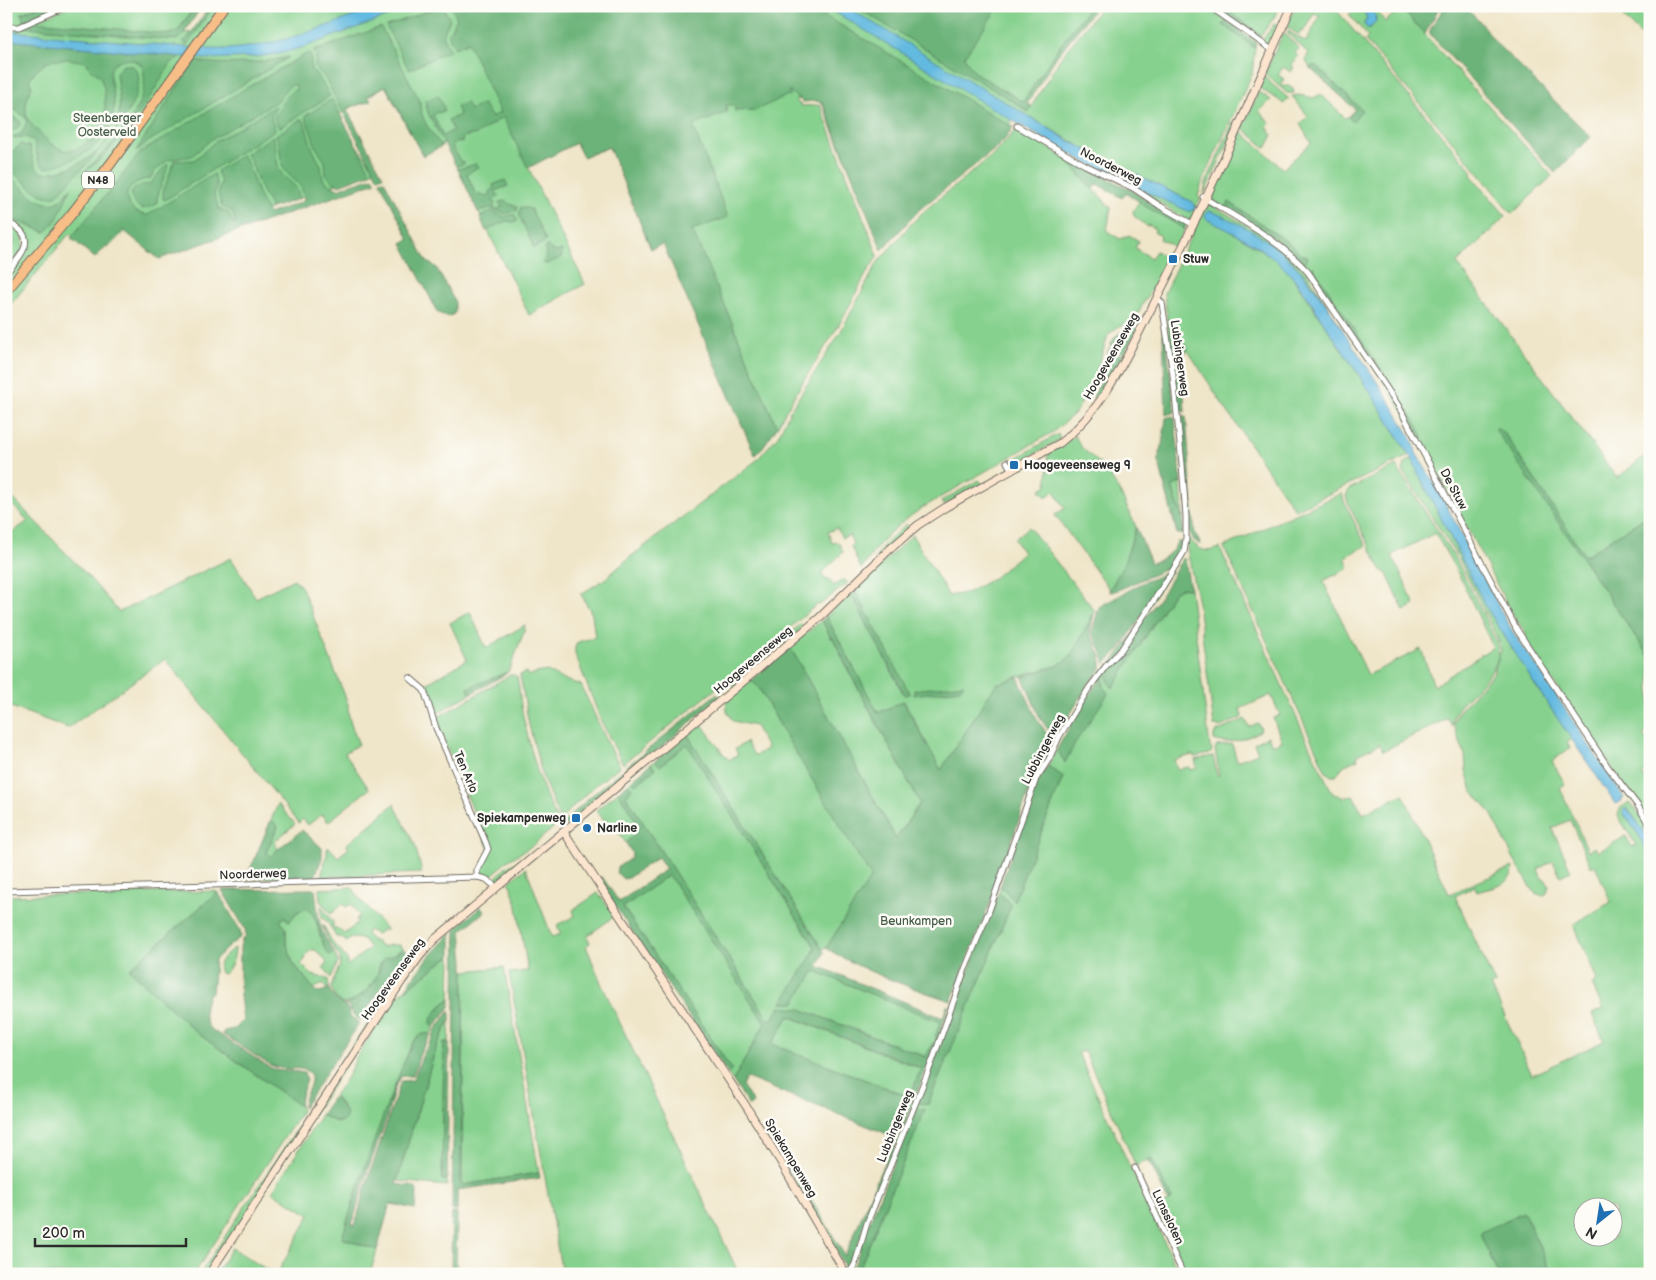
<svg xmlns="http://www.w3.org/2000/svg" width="1656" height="1280" viewBox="0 0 1656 1280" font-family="'Balsamiq Sans',sans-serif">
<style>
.green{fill:#86d18e;stroke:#587e5c;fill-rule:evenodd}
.forest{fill:#6cb379;stroke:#4c6f52;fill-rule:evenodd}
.water{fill:#63bae0;stroke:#477286}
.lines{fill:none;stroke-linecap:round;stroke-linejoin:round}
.street-casing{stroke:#706c62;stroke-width:7}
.secondary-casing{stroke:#706c62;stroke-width:9}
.highway-casing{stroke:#706c62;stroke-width:11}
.street{stroke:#fff;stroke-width:5}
.secondary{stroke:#fce5cf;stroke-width:7}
.highway{stroke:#f7be88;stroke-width:9}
.poi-dot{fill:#1f6fb2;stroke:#fdfcf7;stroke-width:2}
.labels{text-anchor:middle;stroke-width:5;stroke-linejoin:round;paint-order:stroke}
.shield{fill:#fdfcf7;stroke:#6a6a68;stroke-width:1}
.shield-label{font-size:11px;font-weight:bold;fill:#2b2b2b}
.park-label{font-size:12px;fill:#465d49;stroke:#fdfcf7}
.street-label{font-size:12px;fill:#2b2b2b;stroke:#fdfcf7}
.poi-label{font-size:12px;font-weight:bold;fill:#2b2b2b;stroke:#fdfcf7;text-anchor:start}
</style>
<rect width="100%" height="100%" fill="#fdfcf7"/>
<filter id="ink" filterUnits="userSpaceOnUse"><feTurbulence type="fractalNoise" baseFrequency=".02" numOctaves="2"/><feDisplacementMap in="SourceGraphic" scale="10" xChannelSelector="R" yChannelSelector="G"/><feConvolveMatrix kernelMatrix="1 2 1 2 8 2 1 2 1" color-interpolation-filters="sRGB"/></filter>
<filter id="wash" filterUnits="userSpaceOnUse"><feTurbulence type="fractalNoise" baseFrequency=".0096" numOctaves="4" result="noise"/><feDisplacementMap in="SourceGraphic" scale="20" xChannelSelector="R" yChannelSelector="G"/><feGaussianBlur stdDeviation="1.12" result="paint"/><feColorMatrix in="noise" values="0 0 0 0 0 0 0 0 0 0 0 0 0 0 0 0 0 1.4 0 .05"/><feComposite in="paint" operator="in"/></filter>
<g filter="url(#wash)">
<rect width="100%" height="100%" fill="#efe5c8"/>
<!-- green -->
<path class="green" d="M6,6H40L22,13V15L43,18L69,6H195L177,32L195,33L214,6H1091L1059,47L1023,102L1001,88L1011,100L1028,112L1060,59L1102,6H1205L1226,21L1223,25L1255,48L1252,74L1203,180L1198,196L1201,198L1196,207L1193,206L1194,203L1083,148L1011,106V129L989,154L934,192L883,249L819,96L795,100L802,106L820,105L877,253V257C861,280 851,305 837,328C817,361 795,392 777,427L733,326L662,244L651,249L609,147L583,157L576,143L528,167L585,284L529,315L445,143L423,156L385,86L335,117L375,170L150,253L132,223L108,248L69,234L6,310V296L29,269L6,286V275C25,253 45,236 6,221V217L45,232L6,211Z
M1220,6H1279L1274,18L1261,35Z
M1295,6H1333L1473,172L1471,175L1506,216L1457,263L1617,478L1650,452V525L1644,518L1585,556L1504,433L1590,570L1650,658V730L1643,735L1650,745V769L1642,774L1650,786V820L1613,769L1525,640L1526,634L1508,606L1420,438L1423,436L1313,268L1309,270L1303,263L1307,260L1306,255H1301L1289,243L1229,202L1226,208L1213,201L1212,199L1241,131L1283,169L1311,143L1300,124L1308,116L1292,96L1299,95L1314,98L1321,94L1345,118L1362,111L1316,66L1313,65L1310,68L1306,61L1308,53L1287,33L1288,31L1306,42L1320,16L1314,13L1303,32L1301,31L1299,35L1287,27Z
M1353,6H1362L1367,18L1364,24L1367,28H1371L1376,18L1375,15L1366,6H1373L1385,22L1401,8L1552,176L1512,214L1462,153L1365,40L1368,37L1349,14L1355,9Z
M1628,6H1650V44L1621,15Z
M1274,24L1280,27L1272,44L1267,45L1261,42Z
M1283,33L1299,48L1295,53L1298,56L1297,58H1296L1291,65L1294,67L1291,72L1283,67L1278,75L1284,79L1281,84L1285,87L1287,85L1293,89L1294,93H1287L1266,75L1265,73Z
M1264,77L1289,99L1283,104C1276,96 1267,95 1259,87Z
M1259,92L1271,100L1259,111L1270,123L1267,127L1273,135L1266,148L1243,128L1258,93Z
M1233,122L1237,124L1204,194L1206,183Z
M1019,130L1064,157L1111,208L1107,231L1120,239L1129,235L1139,241L1135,248L1151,258L1156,251L1168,259L1137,315L1129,322L1118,327L1108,335L1093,383L1087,395L1074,414L1053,432L922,508C908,518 893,528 882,541C874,550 869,560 861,569L851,546L853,543L849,535L842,538L837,528L828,532L832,543L838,542L843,552L821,574L826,580L828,578L834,586L844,579L848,583L821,604L816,605L740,672L728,679L623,764L602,723L575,654V647L578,642L595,637L592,614L581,594L605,579L629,558L757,460L778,436L790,411L840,333L878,262L911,224L923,212L994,154L1015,131Z
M1135,186L1190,211L1191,209L1195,211L1190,220H1187L1139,190Z
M1139,202L1185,229L1175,247L1160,239L1161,236L1154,232L1155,229L1149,225L1148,227L1134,216L1133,211Z
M1208,205H1212L1274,241L1307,272L1343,330C1334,316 1325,302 1315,288C1289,251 1251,229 1210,211L1229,230L1268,254L1280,263L1293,278L1370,391L1409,455H1411L1295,510L1221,402L1167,318L1164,293L1205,207Z
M6,224L16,229L23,236V249L6,271V257L15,242L14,238L6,234Z
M1058,434L1060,439L1012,467L1008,463Z
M1075,436L1082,448L1106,469L1121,494L1136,527L1124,564L1110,590L1055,515L1065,508L1054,491L1046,497L1040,490L1047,485L1048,454Z
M1413,458L1418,473L1485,605L1535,685L1572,739L1567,743L1570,748L1552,761L1565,784L1560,788L1588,851L1595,847L1598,852L1626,836L1632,847L1636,845L1618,816L1620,808L1628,803C1635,805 1648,826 1650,834C1650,837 1650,840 1650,843L1630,812L1627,808L1624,810V814L1639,835L1650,860V1274H1552L1527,1219L1480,1233L1498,1274H1185L1156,1209L1172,1199L1151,1158L1136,1166L1084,1050L1078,1053L1179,1274H857L924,1111L916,1107L918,1103L928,1104L1011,906L999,891L1000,887L1005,890L1014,900L1063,777L1048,766L1057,749L1065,762L1104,687L1103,674L1112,663L1113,688L1176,589L1181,588L1190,589L1210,747L1212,749L1211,753L1209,754L1196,757L1192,755L1174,760L1177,769L1189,767L1190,770L1197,768L1195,760L1213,756L1217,775H1219L1215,749L1217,746L1232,744L1237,761L1258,753L1254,743L1268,736L1272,745L1282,741L1273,718L1280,715L1271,695L1240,709L1242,716L1241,718L1220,727L1214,726L1198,603L1187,549V536C1198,549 1203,554 1220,548L1313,754L1333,794L1342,796L1343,798L1353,795L1363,814L1403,794L1449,894L1513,867C1513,886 1492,887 1477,892L1475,886L1455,896L1495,984L1491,986L1532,1075L1604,1041L1592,1014L1603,1009L1592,984L1597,980L1574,925L1579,921L1611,902L1595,865L1591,867L1570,820L1552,828L1571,871L1560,876L1553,861L1538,869L1542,879H1545L1549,886L1547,893L1543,896L1535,893L1517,865L1491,813L1472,791L1466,770L1465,755L1454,726V722L1459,711L1493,674L1501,650L1499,642L1459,559L1403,472L1405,463ZM1584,1208H1614V1238H1584Z
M1396,466L1457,561L1497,643C1508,678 1451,696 1452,727L1448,718L1383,751L1380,744L1357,755L1358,759L1343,766L1337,775L1331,776L1326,772L1224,547L1225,546L1342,493L1344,501L1366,546L1345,557L1349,568L1323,581L1368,675L1421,649L1434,686L1493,647L1460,577L1435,533L1392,555L1415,605L1404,611L1387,574L1381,570L1348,503L1346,496L1349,489Z
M979,480L983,484L943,505L941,501Z
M1181,482L1183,519L1172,486Z
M6,491L87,575L119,612L231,558L256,598L294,579L302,588L348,704C347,717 354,733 359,744L345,753L369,789L328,822L322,814L308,825L303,819L299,823L165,659L68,728L6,705V537L28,521L6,498Z
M906,524L909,529L874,560L884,545Z
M1029,527L1095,611L1073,653L1065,661L1057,666L1026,674L996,685L941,770L904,701L878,713L826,616L851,594L904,695L909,694L855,590L912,535L949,596L969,592L995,577L1023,553L1014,539Z
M470,612L486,648L525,625L524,632L511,666L508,672L468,688L470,694L437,713L435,711L426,684L467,660L450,623Z
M822,620L831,638H833L847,668L920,803L896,839L790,647Z
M801,624L804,627L734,687L730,683Z
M547,671L562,679L581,685L607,742L620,766L591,789L560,820L543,778L529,725L520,675L526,672L528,676L536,673Z
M510,675H514L517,677C520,690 520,703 523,716C531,752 541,790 559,823L532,846L507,861L490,877L482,873L480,870L489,849L436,721L438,717Z
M751,680L759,688L790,743L872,877L826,948L822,949L687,734L701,723L721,751L729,760L738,754L735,749L746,742L755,756L766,749L767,748L755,726L733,721L727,711L726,701Z
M1245,719L1249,727L1258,723L1261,728L1260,731C1248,738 1228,746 1214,740V735L1216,732Z
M687,743L815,947L813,953L782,1003H794L815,971L941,1022L935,1037L938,1040L936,1044L934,1043L927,1057L800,1009L784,1008L771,1021L768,1019L626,796L632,788L628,784L632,780L636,785L655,769L651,764L655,761L660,766Z
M618,792L640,827L626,843L611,822L604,820L596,810Z
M278,804L295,824L274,842L278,849L271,857L266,852L278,827L271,820Z
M394,804L415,845L422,873L321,877L327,854V849L329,847L338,857L349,848L346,845Z
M530,855L498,882L494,879L505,868Z
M526,868L552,937L561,934L557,925L575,916L573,910L598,893L615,916L587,936L590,943L586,946L601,983L739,1274H562L509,973L528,971L516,901L509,882Z
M669,874L765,1023L733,1081L728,1074L732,1070L623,907Z
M352,887L359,898L387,930H382L377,934L368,930L366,934L373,941H376L379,946L385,947L389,945H400L402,949L380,964C379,968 378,972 377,976C374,985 352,1008 341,1003C336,1000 333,992 331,987L340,964V957L329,942L323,927V925L334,945L339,949L348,961L347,963L348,965L370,948L363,939L351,938L346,942L342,937H336L327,921L322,918L321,906L333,922V928L340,930L344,934L358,923L356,919L360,916L351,904L346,907L343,904L331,914L320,901L319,889Z
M214,891L218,892L129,969L197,1033L300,1106L302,1111L194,1274H6V896Z
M307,908L315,917L320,936L332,954L334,952L338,962L331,978L326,970L323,968L327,963C325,958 319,955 316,950H311L305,956V960L301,964L312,975L328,979L329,989L327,990L326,987L323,983L314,989L293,963L286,942V928L280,921L285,917L289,921L297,912Z
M235,948C235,958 231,968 224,974L220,973C215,963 226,953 235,948Z
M423,948L208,1274L201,1272L413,956Z
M451,955L450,998L438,1009L431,1024L434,1027L431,1034C421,1032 416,1038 411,1046L363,1172L342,1238L377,1250L370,1274H277L310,1215L272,1192L321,1115L338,1123L344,1108L334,1096L349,1074L357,1056L396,997Z
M504,967L539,1173L462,1185L464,971Z
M788,1016L922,1069L911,1094L915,1098L913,1103L910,1097L772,1044Z
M450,1020L449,1042H444L442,1179L447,1180V1186L397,1181L436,1048Z
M232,1248L274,1274H215Z"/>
<!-- forest -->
<path class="forest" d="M40,6H60L23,22L22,13Z
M195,6H202L182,36L176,40L25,27L35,21L169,34L179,30Z
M210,6H214L187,45L183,42L189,36Z
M442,6H445L446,13L450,19C444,34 440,34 450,50L409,70L386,26Z
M451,6H796L825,16L1013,127L1006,138L996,148L920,209L882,250L823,102L816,101L803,102L789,91L790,96L788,95L756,110L735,111L734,105H726L727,112L693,126L728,217L692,230L777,427L763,447L755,455L663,244L651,249L609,147L583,157L576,143L528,168L503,117L477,134L463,137L462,142L454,143L452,146L460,161L464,162V164L456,166L428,113L425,101L438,95L445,110L439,113L438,112L433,115L443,136L453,130L448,120L460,115L456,107L466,102L470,110L484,104L491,117L500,113L468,42L455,48L450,39L449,33L457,18Z
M854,6H999L964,57L974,72L1023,102L1059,47L1091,6H1097L1057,56L1027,104L1031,106L1028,112L1024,108Z
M1212,6H1220L1261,35L1258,38Z
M1399,6H1440L1425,34Z
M1445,6H1464L1480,22L1497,44L1591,137L1555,173L1430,34V30Z
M1226,21L1256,42L1255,48L1223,25Z
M381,27L420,101C420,119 431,133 442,146L423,156L386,86L383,87L368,96L371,101L348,108L347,110L383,176L378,178L324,76L315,68L316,56L314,51Z
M6,40L181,56L177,60L172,61C148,102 120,147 81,175C106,150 158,103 141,64C131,58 117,56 111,69C108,77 114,91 114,100C116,142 83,158 47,168C36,165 37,151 34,141L26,137L12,138L22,133L27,121L24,116L6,104ZM69,59L86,62L91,70L100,76L104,88L105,104V117L102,126L91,142L88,141C69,159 54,149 39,132C35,128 29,122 27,117C24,106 27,96 32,87L29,81L32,75L48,61Z
M308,53L311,55V70L319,77L330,96L279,128L274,118L286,96L297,88L294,84C286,88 283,91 279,100L212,139L192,156L168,160L155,171L150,179C138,180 133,183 127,193C125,205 135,214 148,215L214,174L217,186L214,195L219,209L229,213L233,223H236L232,211L222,207L218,194L221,182L217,171L242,155L247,163L260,198L269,214L302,202L304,200C304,181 290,181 283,167C279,156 281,145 276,135L301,119L304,121L312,148L321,166L323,179L330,185L338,189L373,177L376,182L159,259L123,230L95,258L71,238L141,152L241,91Z
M289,57L151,140L136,151L181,81L195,61C227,66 258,63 289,57Z
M123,65C129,64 136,66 138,73C146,111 79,170 56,196C38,200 26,181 12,172L6,173V154L13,151L21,144L30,147C32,155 33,167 41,172C44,174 48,173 52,172C77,169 110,149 117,123C122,106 118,90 116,73Z
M1313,65L1316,66L1362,110L1352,122L1349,117L1355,109L1310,68Z
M332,99L371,173L339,185L334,183L326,175L325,162L316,147L305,116Z
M276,106L271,118L275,130L165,200L163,199V192L174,161L194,160L216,141Z
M6,111L21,122C19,129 13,132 6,130Z
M273,136C277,147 275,161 280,171C287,183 299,183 299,199L271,208L260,187L250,159L246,154Z
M1064,157L1128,188L1158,208L1183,221L1186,224L1185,229L1148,208L1127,193L1122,198L1097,184L1093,190Z
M167,164L168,166L157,198V203L154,206L142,209C124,198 130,185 150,184Z
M476,164L479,166L467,174L476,195L482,194L484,197L491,194L489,191L494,189L493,185L505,180L508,186L495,191L499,196L493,199L495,204L493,205L496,210L502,207L499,202L506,201L509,204L517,206V211L514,210L506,214L490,208L478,212L458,169Z
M11,178C23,186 40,210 58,202C63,199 67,192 71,188L57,219L46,232L6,217V179Z
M384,180L427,262L436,267L455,302V313L449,317L438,313L402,243L409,239L380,181Z
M1229,202L1289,243L1301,255L1308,256L1307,260L1303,263C1278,240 1257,225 1226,208Z
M521,207L531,209L546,241L534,248L519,215Z
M492,211L505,217L514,214L518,221L512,222L506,221L486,231L480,217Z
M547,245L549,248L556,252L562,250L561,258L546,264L542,263L546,258L545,248Z
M1313,267L1413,418L1423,436L1419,438L1387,386L1309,270Z
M1162,307L1175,412L1166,415Z
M1143,317L1124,354L1110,346C1116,329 1131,330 1143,317Z
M1167,318L1188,350L1183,355L1182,360L1185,412L1178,411Z
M1109,348L1123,356L1097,401L1093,397L1099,384Z
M1173,416L1175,418L1181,482L1172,487L1183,519V534H1177L1158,459L1162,447L1166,418Z
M1179,417H1186L1194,526L1195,533L1201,545L1194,540L1189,531L1183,450Z
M1497,428L1504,433L1585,556L1644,518L1650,525V658L1495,429Z
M1136,527L1151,563C1161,560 1174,553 1177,542H1183L1182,550L1173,566L1118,590L1111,592L1109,591L1124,564Z
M1182,559H1185L1190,589L1181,588L1174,592L1113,688C1105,680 1107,672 1112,663L1161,596Z
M1171,571L1120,649L1105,664L1102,653L1092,632L1099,607L1144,582Z
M855,590L910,694L905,695L851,594Z
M1094,613L1090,632L1101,657V669L1088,685L1055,739L1040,718L1022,676L1057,666L1070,657Z
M826,616L878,713L903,701L941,770L996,684L1018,677L1036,717L1053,743L1047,758L1032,782L990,903L951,1001C909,987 864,972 826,948L871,877L790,743L759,688L751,680L790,647L896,839L920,803L847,667V666L833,638H831L822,620Z
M508,672L504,675L470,694L468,688Z
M1103,674L1102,683L1108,694L1075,743L1065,763L1057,749L1081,707Z
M964,684L960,689L914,695V690Z
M716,694L720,697L631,773L628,772L625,768Z
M687,734L824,952L818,966L943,1018L947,1006H949L938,1040L935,1037L940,1022L815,971L794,1003H782L813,953L815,947L687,744L660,766L655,761Z
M651,764L655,769L636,785L632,780Z
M1048,766L1063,777L1014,901L1005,890L1000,887L1036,786L1040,777Z
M623,770L626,775L567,826L563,823L590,797Z
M628,784L632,788L626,796L768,1019L771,1020L780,1007L800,1009L926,1057L932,1044H936L915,1098L911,1094L921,1068L789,1016L772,1044L910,1097L913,1103L865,1223L852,1264L849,1268L846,1269L780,1155L784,1156L791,1165L845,1256L895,1137L747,1078L742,1085L753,1103L749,1106L733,1081L765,1023L669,875L623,907L732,1070L728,1074L597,879L600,877L603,878L619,902L666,869L658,857L628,878L623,879L616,872L618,867L631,858L632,853L626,843L640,827L618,792Z
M271,820L278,826L266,852L271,857L278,849L302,830L322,848V858L315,876L246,879Z
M315,889C318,914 318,931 334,952L329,955C318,941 321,919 307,908L297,912L289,922L285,917L280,921L286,928V942L293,963L317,993L329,989C334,997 337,1003 346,1006L351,1017L359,1023L303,1108C303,1096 309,1092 311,1081C313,1066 295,1069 286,1069C280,1068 275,1067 270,1065L222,1034L224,1031L234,1029L243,1020L240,996V947L242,940L246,936L245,929L222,890Z
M999,891L1011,906L928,1104L918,1103Z
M218,892L240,930L241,937L230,945L215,960L212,993H209C204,1005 202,1016 209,1028L269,1067C280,1073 292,1070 304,1073L307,1080L301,1096L300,1106L197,1033L129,969Z
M481,907L484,912L461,931L464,961L461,1184L463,1185L539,1173L540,1178L457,1190V1211L452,1210L456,928Z
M451,933V955L403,992L425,961Z
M401,947L409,954L390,976L360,1020C350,1015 352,1012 347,1004C359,998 372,988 377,975C380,968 380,963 386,957C391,957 399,953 402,949Z
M450,998V1007L434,1027L431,1024L432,1016Z
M450,1011V1020L436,1048L396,1184C419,1188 419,1183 415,1209L390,1204L377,1250L342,1238C362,1173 384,1109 411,1046C415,1038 421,1032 431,1034C428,1042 422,1048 419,1056C417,1063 416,1070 412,1076H402L395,1086L387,1117L367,1173L352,1224L355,1226L365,1188L401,1081L413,1080L423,1054L432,1040L435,1030Z
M444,1042H449L447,1180H442Z
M334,1096L347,1114C344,1129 331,1119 321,1115Z
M916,1107L925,1110L857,1274H852L863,1238Z
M1151,1158L1172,1199L1168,1201L1148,1159Z
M1523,1212L1527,1219L1552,1274H1498L1480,1233Z
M452,1213H457L456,1274H451Z"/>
<!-- water -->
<path class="water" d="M381,6H416L307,46L283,53L255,57L206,59L6,40V31L208,49C268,52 325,26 381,6Z
M820,6H845L1073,143L1194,203L1193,206L1196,207L1195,211L1192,209L1190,212C1154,196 1118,179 1084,161C1000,116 920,63 838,14Z
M1362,6H1366L1375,15L1376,21L1370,28H1367L1364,24L1367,18Z
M1209,211C1218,213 1228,219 1237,223C1296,252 1319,294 1354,347C1375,379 1397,410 1414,444L1416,453L1439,491L1503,615L1519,642L1536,665L1624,798L1621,800L1622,801L1615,804L1612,799L1535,685L1485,605L1418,473L1411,455H1409C1383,411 1355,368 1326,326C1312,305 1300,282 1281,265C1260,245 1232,232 1206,219L1205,215Z
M1627,808L1643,830L1650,843V860L1639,835L1624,814L1623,810Z"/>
</g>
<g filter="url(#ink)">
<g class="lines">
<!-- street casing -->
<g class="street-casing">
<path id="street" d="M1209,6L1272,50
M6,27H19L67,6
M1017,126L1085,165L1133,188L1160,206L1194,225
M1203,197C1240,220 1278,239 1308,272L1398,405L1517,630L1608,767L1638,806L1650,826
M6,222C40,235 23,254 6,273
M1007,462L1012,471
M410,678L424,690L436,728L486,843L488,849L477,870V877
M6,891L477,877L486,879L497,888
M1135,1168L1183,1274
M849,1274L855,1264L867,1223L932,1062L965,969L989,911L1036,779L1049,759L1059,737L1089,688L1106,666L1121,650L1160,591L1184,552L1186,539V517L1182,464L1173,375L1162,303L1157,298"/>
</g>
<!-- secondary casing -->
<g class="secondary-casing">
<path id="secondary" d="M564,832L746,1106L780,1161L846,1274
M209,1274L402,981L420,956L435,939L818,619L890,549L918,525L946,507L1060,443C1103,410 1125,360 1149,313C1202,213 1246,109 1292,6"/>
</g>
<!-- highway casing -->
<g class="highway-casing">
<path id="highway" d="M6,291L70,216L112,162L224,6"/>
</g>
<!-- street -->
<use href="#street" class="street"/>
<!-- secondary -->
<use href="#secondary" class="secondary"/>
<!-- highway -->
<use href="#highway" class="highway"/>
</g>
</g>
<!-- markers -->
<g class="poi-dot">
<rect x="1168" y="254" width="10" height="10" rx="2.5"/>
<rect x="1009" y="460" width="10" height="10" rx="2.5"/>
<rect x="571" y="813" width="10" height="10" rx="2.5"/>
<circle cx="587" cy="828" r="5"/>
</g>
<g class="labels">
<!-- shield labels -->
<rect class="shield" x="82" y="171.5" width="32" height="17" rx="4"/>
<g class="shield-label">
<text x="98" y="184">N48</text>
</g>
<!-- park labels -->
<g class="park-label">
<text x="107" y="122">Steenberger<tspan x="107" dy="14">Oosterveld</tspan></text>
<text x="916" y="925">Beunkampen</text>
</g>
<!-- street labels -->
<g class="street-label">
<text transform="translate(1111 166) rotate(27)" y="4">Noorderweg</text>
<text transform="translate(1111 356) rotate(-60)" y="4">Hoogeveenseweg</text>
<text transform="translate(1180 358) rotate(82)" y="4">Lubbingerweg</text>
<text transform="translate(1454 489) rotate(62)" y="4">De Stuw</text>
<text transform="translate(753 660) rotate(-40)" y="4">Hoogeveenseweg</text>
<text transform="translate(1043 749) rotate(-62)" y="4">Lubbingerweg</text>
<text transform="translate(466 772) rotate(67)" y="4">Ten Arlo</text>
<text transform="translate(253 874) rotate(-2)" y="4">Noorderweg</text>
<text transform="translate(393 979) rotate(-54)" y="4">Hoogeveenseweg</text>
<text transform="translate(895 1126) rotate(-68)" y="4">Lubbingerweg</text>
<text transform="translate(791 1158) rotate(59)" y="4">Spiekampenweg</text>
<text transform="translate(1168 1217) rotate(65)" y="4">Lunssloten</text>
</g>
<!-- poi labels -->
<g class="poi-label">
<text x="1183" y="263">Stuw</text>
<text x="1024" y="469">Hoogeveenseweg 9</text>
<text x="566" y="822" text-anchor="end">Spiekampenweg</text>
<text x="597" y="832">Narline</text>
</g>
</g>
<!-- margin -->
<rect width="1656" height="1280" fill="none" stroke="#fdfcf7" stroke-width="25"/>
<!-- north arrow -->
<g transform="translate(1598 1222) rotate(210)"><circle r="24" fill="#fdfcf7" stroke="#a9a8a5"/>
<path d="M0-4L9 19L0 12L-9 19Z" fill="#1f6fb2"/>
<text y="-8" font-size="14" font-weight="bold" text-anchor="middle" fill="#2b2b2b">N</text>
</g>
<!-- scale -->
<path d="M35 1238v8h151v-8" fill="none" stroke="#2b2b2b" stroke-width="2.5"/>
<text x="42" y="1238" font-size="15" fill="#2b2b2b" stroke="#fdfcf7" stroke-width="4" paint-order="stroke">200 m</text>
</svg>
